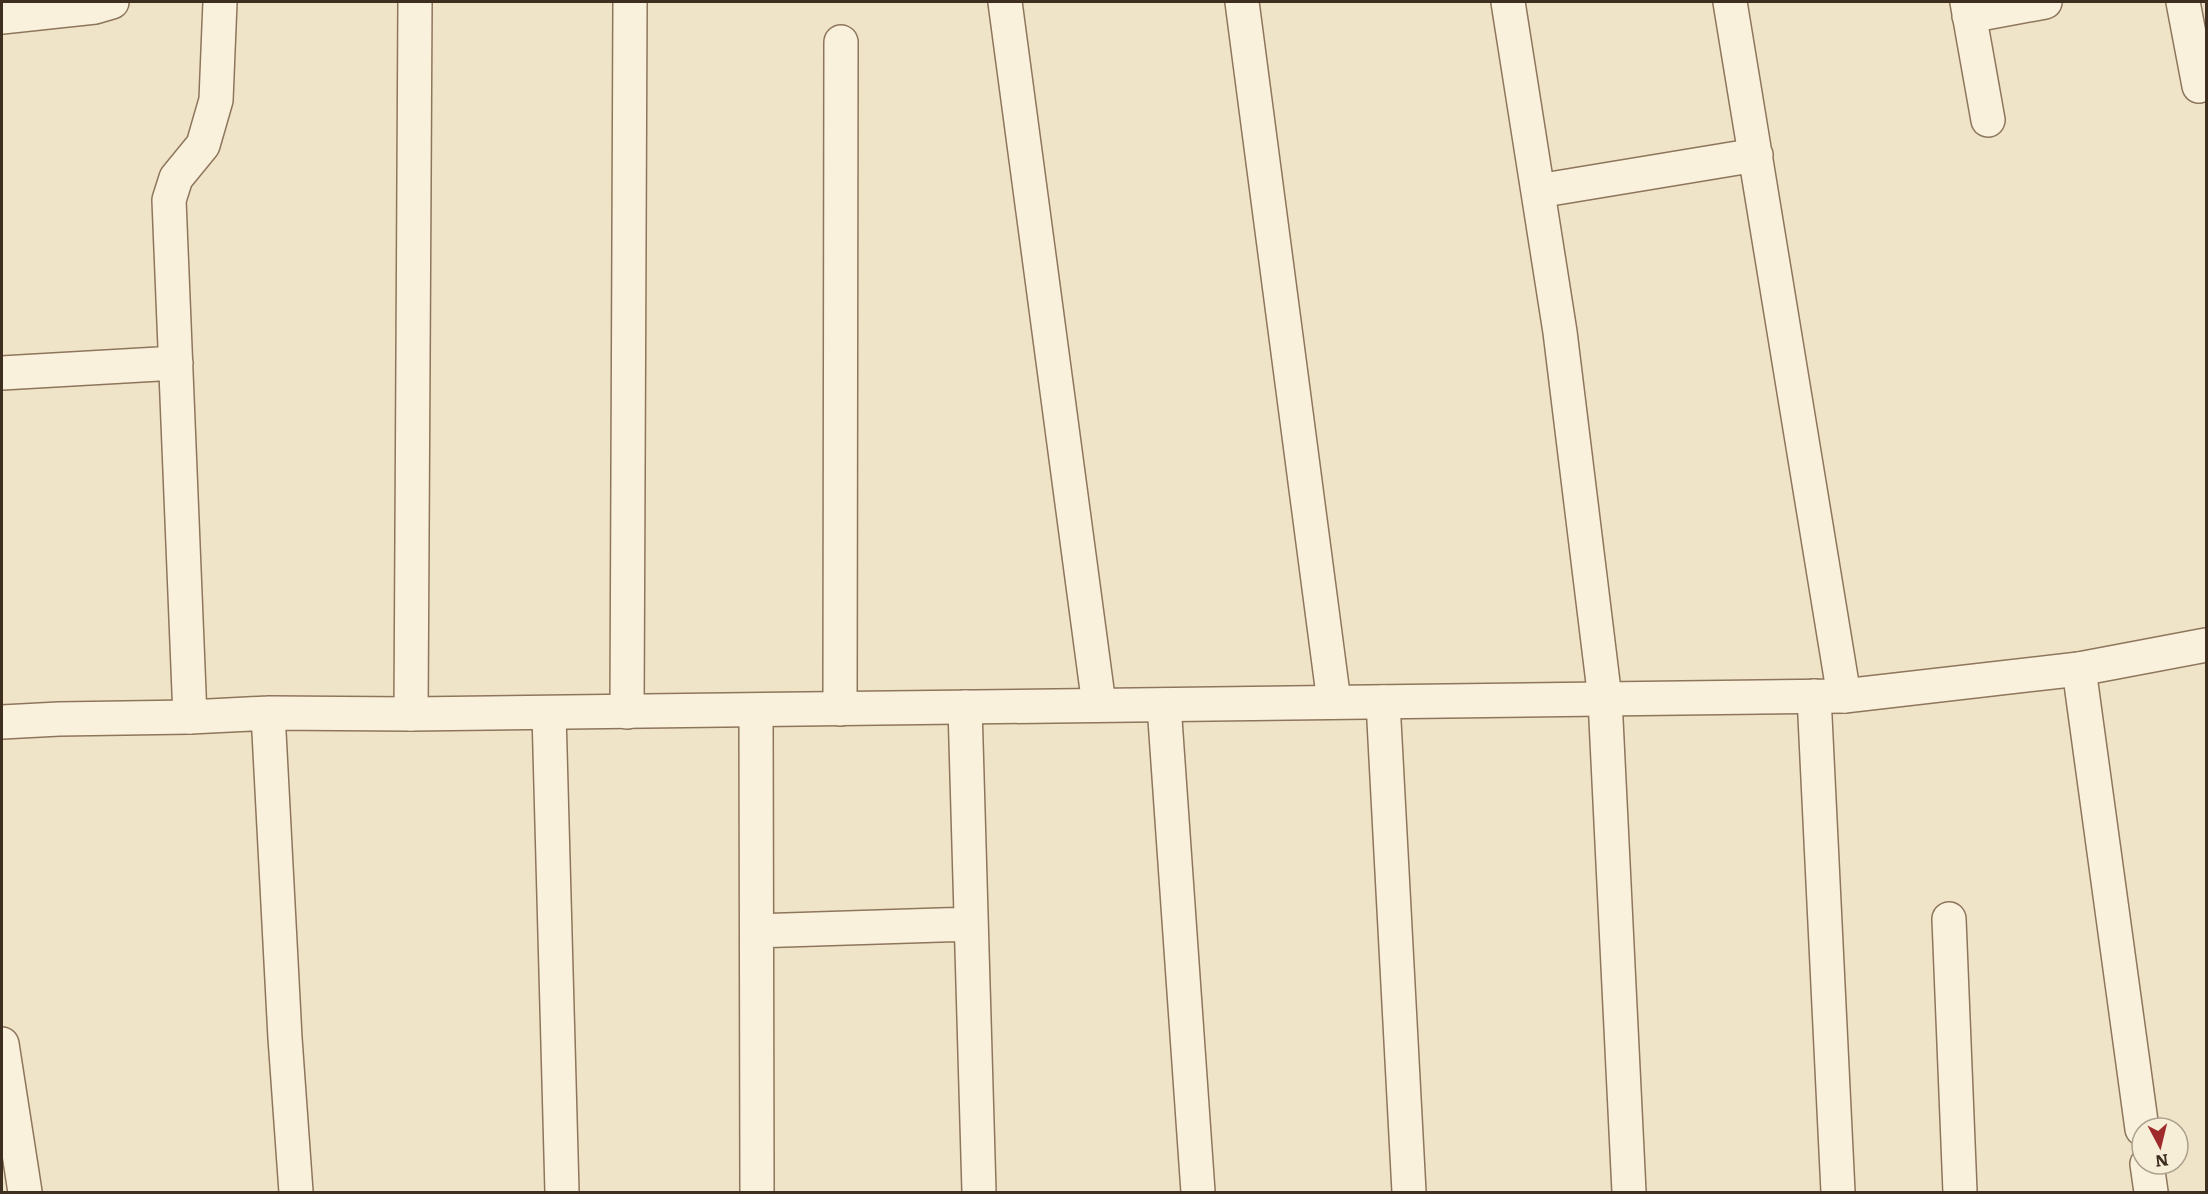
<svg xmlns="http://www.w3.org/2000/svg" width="2208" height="1194" viewBox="0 0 2208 1194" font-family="Literata,serif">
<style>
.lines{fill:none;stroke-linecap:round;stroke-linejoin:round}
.minor-casing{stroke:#8d765c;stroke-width:36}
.tertiary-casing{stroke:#8d765c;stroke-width:36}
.minor{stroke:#faf1dc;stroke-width:33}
.tertiary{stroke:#faf1dc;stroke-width:33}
</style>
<rect width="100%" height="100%" fill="#f0e4c8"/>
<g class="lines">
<!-- minor casing -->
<g class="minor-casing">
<path id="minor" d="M1005,2L1099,705
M1242,2L1334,702
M1508,2L1560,332L1605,699L1629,1192
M1730,2L1844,696
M1967,2L1988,120
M2183,2L2199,86
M1969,16L2045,2
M2,17L95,7L112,2
M1538,191L1756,155
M2,373L176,363
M2079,669L2142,1129
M1814,696L1838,1192
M1383,702L1409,1192
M1164,705L1198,1192
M965,707L979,1192
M840,709L841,42
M756,710L757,1192
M627,712L630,2
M549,713L562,1192
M411,714L415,2
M190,717L169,200L176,178L203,145L216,100L220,2
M1949,919L1960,1192
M757,931L971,924
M2,1044L25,1192
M2147,1164L2151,1192"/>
</g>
<!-- tertiary casing -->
<g class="tertiary-casing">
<path id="tertiary" d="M268,713L285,1038L296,1192
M2,722L59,719L190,717L268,713L411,714L1844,696L2079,669L2206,645"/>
</g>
<!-- minor -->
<use href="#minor" class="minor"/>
<!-- tertiary -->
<use href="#tertiary" class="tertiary"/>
</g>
<!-- border -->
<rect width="2208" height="1194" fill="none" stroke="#3d2e20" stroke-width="6"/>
<!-- north arrow -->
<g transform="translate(2160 1146) rotate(173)"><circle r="28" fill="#f7eed8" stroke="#ada18e" stroke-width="1.5"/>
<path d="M0-4.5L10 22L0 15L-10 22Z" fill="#9e2a2b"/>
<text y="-9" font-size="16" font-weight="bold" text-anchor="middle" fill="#3d2e20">N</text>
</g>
</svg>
